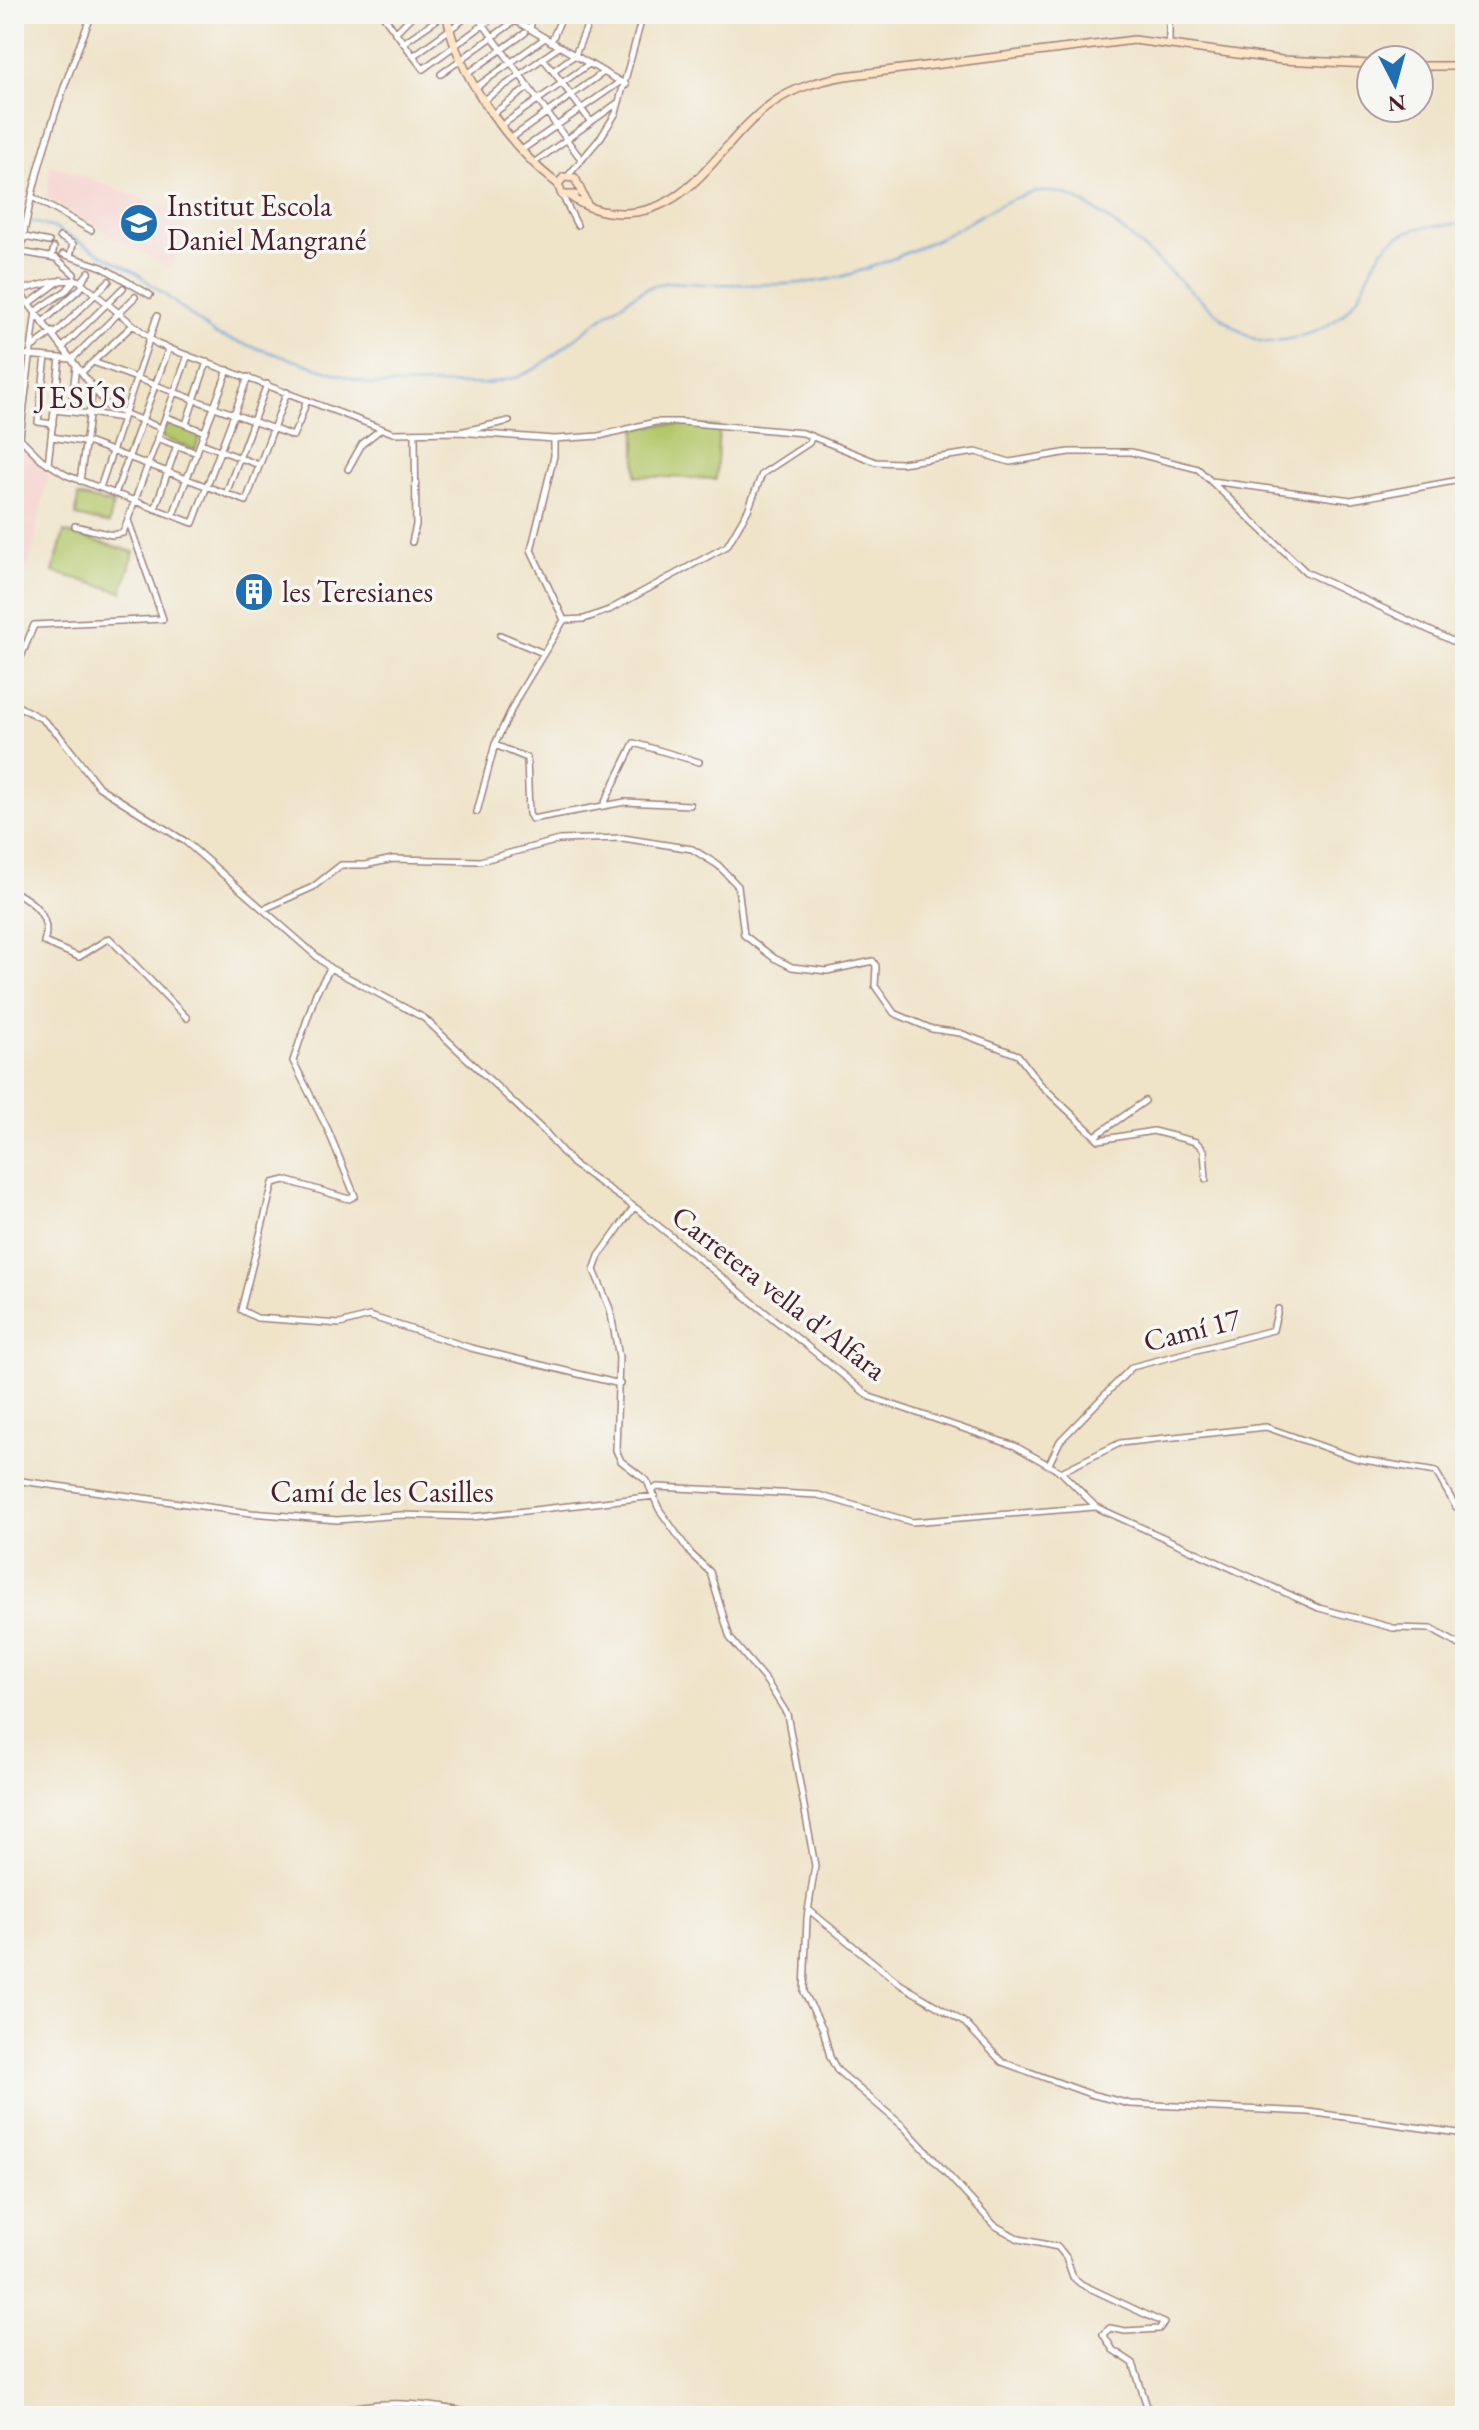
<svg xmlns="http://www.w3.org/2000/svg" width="1479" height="2430" viewBox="0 0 1479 2430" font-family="'EB Garamond',serif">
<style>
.built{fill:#f7d0cd}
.green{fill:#b4c86c;stroke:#7f744c;stroke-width:2}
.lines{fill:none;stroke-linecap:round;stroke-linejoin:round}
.stream{stroke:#6ba1d8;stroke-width:2}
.street-casing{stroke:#9c817a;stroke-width:8}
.secondary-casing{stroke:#9c817a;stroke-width:10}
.street{stroke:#fff;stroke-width:5}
.secondary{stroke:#fee4c6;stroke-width:7}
.labels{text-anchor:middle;stroke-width:7;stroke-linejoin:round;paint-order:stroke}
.poi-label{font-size:30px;fill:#4a1f2b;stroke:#f6f6f2;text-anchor:start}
.street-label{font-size:30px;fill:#4a1f2b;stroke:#f6f6f2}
.neighbourhood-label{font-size:32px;letter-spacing:2px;fill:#4a1f2b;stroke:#f6f6f2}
</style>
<rect width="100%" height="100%" fill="#f6f6f2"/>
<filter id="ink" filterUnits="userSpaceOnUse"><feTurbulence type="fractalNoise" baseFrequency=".0125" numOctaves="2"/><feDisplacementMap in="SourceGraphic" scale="16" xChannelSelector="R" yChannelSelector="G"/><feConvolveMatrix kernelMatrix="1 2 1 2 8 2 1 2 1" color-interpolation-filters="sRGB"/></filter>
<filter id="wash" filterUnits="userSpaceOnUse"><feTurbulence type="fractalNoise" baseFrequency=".006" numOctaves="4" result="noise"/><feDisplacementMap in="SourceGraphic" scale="32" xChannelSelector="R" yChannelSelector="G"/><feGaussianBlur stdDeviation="1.8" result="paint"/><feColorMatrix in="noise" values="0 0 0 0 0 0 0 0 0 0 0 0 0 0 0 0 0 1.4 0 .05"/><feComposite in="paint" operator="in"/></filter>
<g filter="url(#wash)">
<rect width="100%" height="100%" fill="#efe3c8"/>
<!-- built -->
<path class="built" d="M51,165L188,215L171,269L47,198Z
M14,438L49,470L29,567L14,563Z"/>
<!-- green -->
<path class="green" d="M167,420L201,433L195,450L161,437Z
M663,424L719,427L716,479L636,476V428Z
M78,496L113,504L109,524L76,516Z
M64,532L134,552L122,592L53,572Z"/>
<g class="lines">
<!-- stream -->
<path class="stream" d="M14,217L24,219
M30,221L54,228L137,273L216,335L372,385L487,384L518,377L537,368C567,346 618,301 650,287C667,279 691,284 710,284C756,284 809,288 854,273C884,263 915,250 943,236C977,221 1019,183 1060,193C1123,209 1229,345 1268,342C1302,339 1337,328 1357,298C1371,277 1372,254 1395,238C1414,225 1443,225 1465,224"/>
</g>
</g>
<g filter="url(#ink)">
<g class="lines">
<!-- street casing -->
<g class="street-casing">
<path id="street" d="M382,14L423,69L498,14
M476,14L520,75L484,100
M504,14L626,85
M1161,14L1169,23V42
M530,29L533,14
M395,33L414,14
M551,42L563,14
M403,43L445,14
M413,56L471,14
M543,58L559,47
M589,64L562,83L591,122
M553,71L575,55L592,14
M441,74L516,20
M467,74L525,33
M475,88L545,38
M494,113L529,87
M502,125L562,83L543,58L520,75C540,103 560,131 581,159
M513,137L604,72
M523,149L620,82
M535,162L619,102
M568,176L601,137L616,113L643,14
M562,195L577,225
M34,198L91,230
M25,237L49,242
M60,237L73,244L70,256
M21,252L56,258L74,274
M63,254L102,267L150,295
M52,256L54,248
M81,282L89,272
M17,290C22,204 59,94 92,14
M18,290L108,407L161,428
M14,292L56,281L78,280L157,344L393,433L459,432L554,439L599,436L655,422H681L803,433L876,462L901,463L976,452L1010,462L1069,452H1131L1198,469L1306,572L1465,647
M30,303L61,280
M44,321L84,285
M55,334L109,281
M63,347L123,288
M31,348L53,332
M14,354L72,359L135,297
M46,357L38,422L53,424
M14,361L22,295
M93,362L293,436L297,427
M82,372L133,325
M54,410L90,414
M71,412L76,365
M90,413L121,418
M166,417L205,432
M299,423L307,400
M186,424L207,362
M14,432L41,459L66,475L193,523L248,377
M460,432L509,421
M20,437L36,311L67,290L75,279
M52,437L90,443L246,501L287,392
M157,438L197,453
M201,443L259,465
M48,464L60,358
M348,469L362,444L381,429
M80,481L93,388
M1211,481L1351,500L1465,479
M100,488L157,316
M115,494L169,348
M226,494L267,384
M155,509L177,445
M173,515L228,370
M75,526L112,535L123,533L188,355
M412,542L416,525L415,435
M564,620L584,619L609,610L727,546L748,510L762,474L809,443L812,436
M500,635L543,653
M14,674L34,625L163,619L128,520
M14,704L42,719L58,734L99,787L186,842L330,968L424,1018L545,1132L573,1164L640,1211L870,1397L1015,1446L1061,1472L1096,1507L1319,1608L1393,1628L1431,1629L1465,1648
M495,745L527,758L529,814L532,819L625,802L690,805
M604,804L634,743L699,762
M477,812L495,744L518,696L564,620L531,550L554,456V439
M14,892C34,901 52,918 44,942L79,957L109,938L187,1018
M264,909L313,887L341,865H365L393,859L480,861L559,840L623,838L692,849L718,865L738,886L744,935L774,958L792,967L827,971L873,961L876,966L875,986L894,1013L932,1029L960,1033L1018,1055L1039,1083L1099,1140L1153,1131L1196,1142L1204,1150L1206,1179
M330,969L316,993L293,1061L328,1130L355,1196L349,1199L285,1180L273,1183L241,1310L257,1318L340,1324L369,1316L471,1348L620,1384
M1095,1136L1145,1101
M634,1207L599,1256L594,1270L610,1309L619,1357L616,1450L621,1461L647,1481L659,1509L691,1554L710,1572L730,1638L767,1682L787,1714L815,1866L807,1918L804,1992L823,2029L830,2057L837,2070L904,2127L994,2225L1019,2239L1058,2247L1066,2257L1073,2277L1081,2284L1164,2323L1159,2329L1125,2331L1110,2328L1103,2334L1113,2350L1133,2363L1150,2416
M1049,1464L1060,1441L1132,1367L1273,1330L1278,1309
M1061,1472L1120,1443L1266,1427L1358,1459L1436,1472L1456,1507H1465
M14,1480L251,1513L337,1520L401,1515L472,1517L655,1496
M652,1491L657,1487L818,1495L912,1522L1095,1507
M809,1910L900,1984L965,2023L1002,2062L1090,2094L1130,2104L1309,2112L1465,2134
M326,2416C375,2396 434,2404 484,2416
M539,2416H551"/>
</g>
<!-- secondary casing -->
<g class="secondary-casing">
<path id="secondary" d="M447,14C454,71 512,150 558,184
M1419,66H1465
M558,184L564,177L575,178L587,204
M558,184L562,195H575
M571,197C586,208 604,213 622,213C694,213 720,140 771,104C793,88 818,81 845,76L1134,40L1282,60L1371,64"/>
</g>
<!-- street -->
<use href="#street" class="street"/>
<!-- secondary -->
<use href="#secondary" class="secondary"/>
</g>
</g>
<!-- icons -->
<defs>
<g id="school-disc" transform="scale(2)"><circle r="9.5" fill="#1f6fb2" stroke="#f6f6f2"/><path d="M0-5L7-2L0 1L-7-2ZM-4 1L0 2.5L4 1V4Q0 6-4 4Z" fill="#fff"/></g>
<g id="building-disc" transform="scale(2)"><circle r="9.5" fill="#1f6fb2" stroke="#f6f6f2"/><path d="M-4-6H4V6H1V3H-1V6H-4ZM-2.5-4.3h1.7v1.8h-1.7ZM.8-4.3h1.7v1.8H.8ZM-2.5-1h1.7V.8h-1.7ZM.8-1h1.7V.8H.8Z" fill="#fff"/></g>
</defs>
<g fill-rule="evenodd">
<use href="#school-disc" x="139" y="223"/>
<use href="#building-disc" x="254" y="592"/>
</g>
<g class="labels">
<!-- poi labels -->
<g class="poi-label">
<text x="167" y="216">Institut Escola<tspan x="167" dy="34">Daniel Mangrané</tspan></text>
<text x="282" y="602">les Teresianes</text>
</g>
<!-- street labels -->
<g class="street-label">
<text transform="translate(779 1293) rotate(38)" y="10">Carretera vella d'Alfara</text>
<text transform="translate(1192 1330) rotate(-14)" y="10">Camí 17</text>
<text x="382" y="1502">Camí de les Casilles</text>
</g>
<!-- neighbourhood labels -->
<g class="neighbourhood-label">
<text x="82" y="408">JESÚS</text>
</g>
</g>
<!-- margin -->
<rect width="1479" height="2430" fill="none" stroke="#f6f6f2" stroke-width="48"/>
<!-- north arrow -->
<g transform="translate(1395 84) rotate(174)"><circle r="38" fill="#f6f6f2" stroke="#b1a0a2" stroke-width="2"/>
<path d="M0-6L14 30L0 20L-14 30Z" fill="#1f6fb2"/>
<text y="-12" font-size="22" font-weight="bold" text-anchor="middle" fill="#4a1f2b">N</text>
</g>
</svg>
